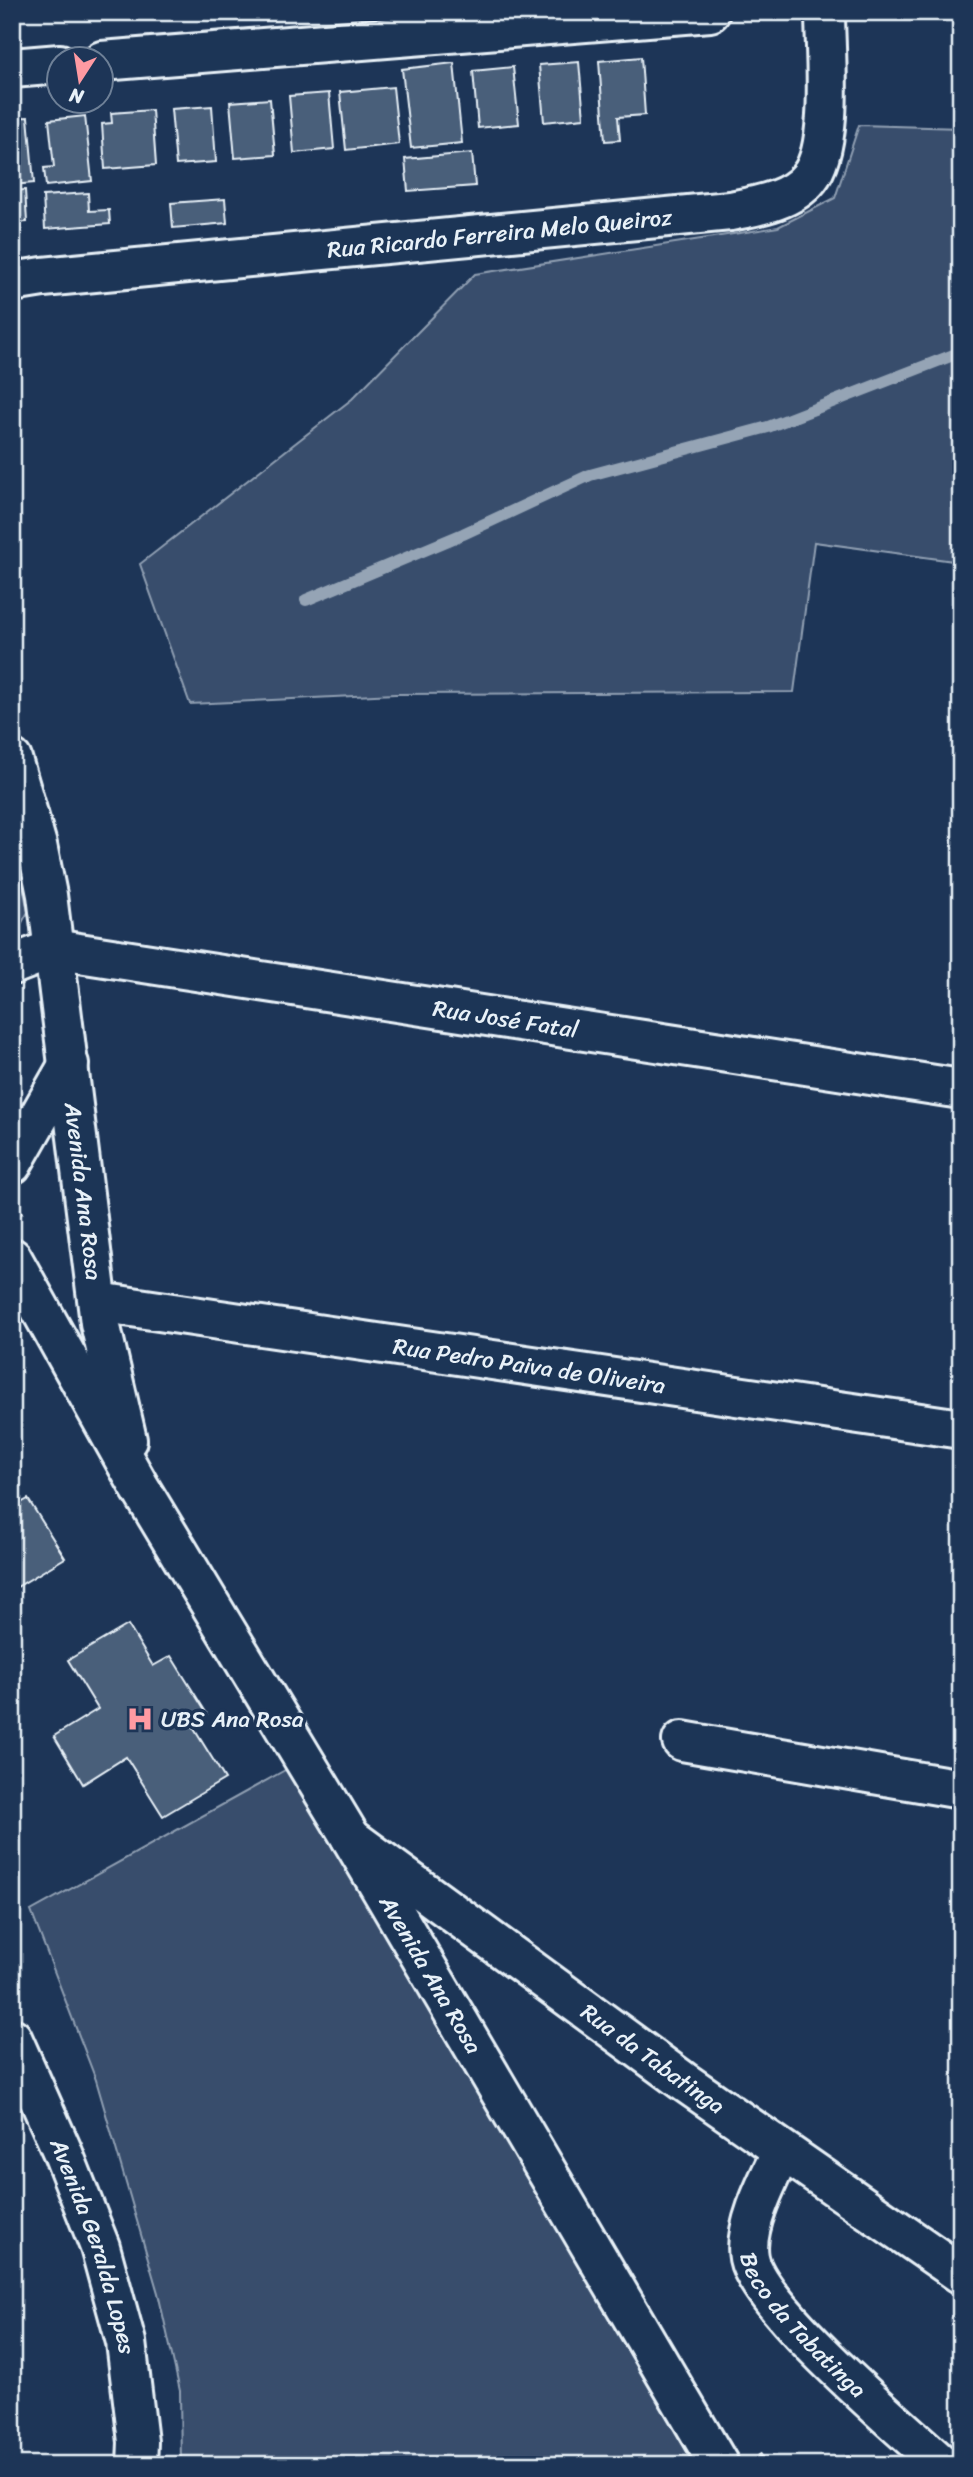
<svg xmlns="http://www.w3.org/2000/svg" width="973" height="2477" viewBox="0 0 973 2477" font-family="Sriracha,sans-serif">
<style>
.green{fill:#374d6c;stroke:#909fb2;stroke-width:2}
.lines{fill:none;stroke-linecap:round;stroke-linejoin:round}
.stream{stroke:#95a4b5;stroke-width:12}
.building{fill:#495e7a;stroke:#e8f1f8;stroke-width:2}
.minor-casing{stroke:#e8f1f8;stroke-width:44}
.major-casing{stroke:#e8f1f8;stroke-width:44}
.path{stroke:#e8f1f8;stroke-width:4.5;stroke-dasharray:5 5;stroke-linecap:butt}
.minor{stroke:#1d3557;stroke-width:38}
.major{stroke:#1d3557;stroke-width:38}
.labels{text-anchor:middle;stroke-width:7;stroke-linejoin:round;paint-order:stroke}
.street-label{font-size:23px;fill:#e8f1f8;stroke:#1d3557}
.poi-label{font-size:23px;fill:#e8f1f8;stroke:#1d3557;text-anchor:start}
</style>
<rect width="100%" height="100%" fill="#1d3557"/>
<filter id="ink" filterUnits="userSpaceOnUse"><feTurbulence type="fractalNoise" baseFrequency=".0143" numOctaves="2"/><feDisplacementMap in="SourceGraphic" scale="14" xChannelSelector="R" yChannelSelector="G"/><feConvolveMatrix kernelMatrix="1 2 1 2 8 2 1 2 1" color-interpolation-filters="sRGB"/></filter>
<g filter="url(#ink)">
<!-- green -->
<path class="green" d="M859,125L961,128V562L814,542L794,692L395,694L190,704L140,564L352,399L475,274L778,227L835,198Z
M12,829L28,912L20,926L12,931Z
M287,1769L695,2465H181L180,2391L158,2293L96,2080L31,1911Z"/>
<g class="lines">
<!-- stream -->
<path class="stream" d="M306,600L463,534L590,475L768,427L961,352"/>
</g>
<!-- building -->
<path class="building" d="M641,57L645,115L618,117L620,140L605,141L599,61Z
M579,62L584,118L544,122L539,65Z
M454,63L462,143L411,148L402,69Z
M513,67L519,124L478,128L473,71Z
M393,87L399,144L346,150L340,92Z
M329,93L334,149L294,153L289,96Z
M270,99L275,155L235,158L230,102Z
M212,106L216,162L176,165L171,109Z
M152,110L156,165L105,169L102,124L112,123L111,113Z
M85,116L92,181L46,186L44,168L54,167L49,120Z
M28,117L34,183L12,185V118Z
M472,153L475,186L408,191L405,159Z
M25,190L27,222L12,223V191Z
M88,193L89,211L109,210L110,224L45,229L43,196Z
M225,199L227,223L173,228L171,203Z
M28,1499L65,1558L12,1590V1508Z
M128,1625L153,1666L171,1656L207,1714L191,1724L225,1779L163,1816L126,1757L83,1784L54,1736L98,1709L68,1660Z"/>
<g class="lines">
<!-- minor casing -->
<g class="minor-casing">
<g id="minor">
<path d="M102,61L710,12"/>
<path d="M12,68L60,64"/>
<path id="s1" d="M12,282L43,277L730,211C756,206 791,201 809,178C835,147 825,53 825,12"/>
<path id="s2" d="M53,949L961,1089"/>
<path id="s3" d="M98,1302L961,1429"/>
<path d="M682,1741L961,1789"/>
<path id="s4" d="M351,1838L683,2081L961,2274"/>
<path id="s5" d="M782,2151C769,2178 743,2227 749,2258C758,2307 901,2427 942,2465"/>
</g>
</g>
<!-- major casing -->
<g class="major-casing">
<g id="major">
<path id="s6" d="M12,759L37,845L47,895L100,1323L127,1440"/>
<path d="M12,965L53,949"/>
<path d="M12,1164L69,1064"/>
<path id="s7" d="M12,1258L139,1486L351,1838L719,2465"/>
<path id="s8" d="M12,2038L63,2153L100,2247L126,2342L138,2442L137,2465"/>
</g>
</g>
<!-- path -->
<path class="path" d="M14,1202L24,1219
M759,2454L766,2465"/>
<!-- minor -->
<use href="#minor" class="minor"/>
<!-- major -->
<use href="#major" class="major"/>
</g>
</g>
<!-- icons -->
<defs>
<g id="hospital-bare" transform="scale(2.1)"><path d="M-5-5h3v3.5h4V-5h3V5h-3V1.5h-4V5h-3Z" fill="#ff9aa2" stroke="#1d3557" stroke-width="2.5" paint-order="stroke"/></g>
</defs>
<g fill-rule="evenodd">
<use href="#hospital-bare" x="140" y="1719"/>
</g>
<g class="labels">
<!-- street labels -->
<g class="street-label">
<text dy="8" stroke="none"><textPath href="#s1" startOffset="490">Rua Ricardo Ferreira Melo Queiroz</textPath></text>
<text dy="8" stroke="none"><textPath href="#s2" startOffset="458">Rua José Fatal</textPath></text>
<text dy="8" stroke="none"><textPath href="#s6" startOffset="439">Avenida Ana Rosa</textPath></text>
<text dy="8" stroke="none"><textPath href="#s3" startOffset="436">Rua Pedro Paiva de Oliveira</textPath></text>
<text dy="8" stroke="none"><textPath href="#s7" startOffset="830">Avenida Ana Rosa</textPath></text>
<text dy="8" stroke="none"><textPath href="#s4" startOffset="374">Rua da Tabatinga</textPath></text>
<text dy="8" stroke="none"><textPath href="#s8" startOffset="224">Avenida Geralda Lopes</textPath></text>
<text dy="8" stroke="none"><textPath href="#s5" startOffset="200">Beco da Tabatinga</textPath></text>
</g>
<!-- poi labels -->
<g class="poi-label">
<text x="161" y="1727">UBS Ana Rosa</text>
</g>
</g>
<!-- margin -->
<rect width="973" height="2477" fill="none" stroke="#1d3557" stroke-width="42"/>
<rect x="21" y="21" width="931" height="2435" fill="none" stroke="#e8f1f8" stroke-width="2.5" filter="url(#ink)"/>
<!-- north arrow -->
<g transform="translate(80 80) rotate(192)"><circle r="33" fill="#1d3557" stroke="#6e8097" stroke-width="2"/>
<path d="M0-5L12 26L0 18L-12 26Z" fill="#ff9aa2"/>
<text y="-10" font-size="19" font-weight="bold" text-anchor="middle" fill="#e8f1f8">N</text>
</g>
</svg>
